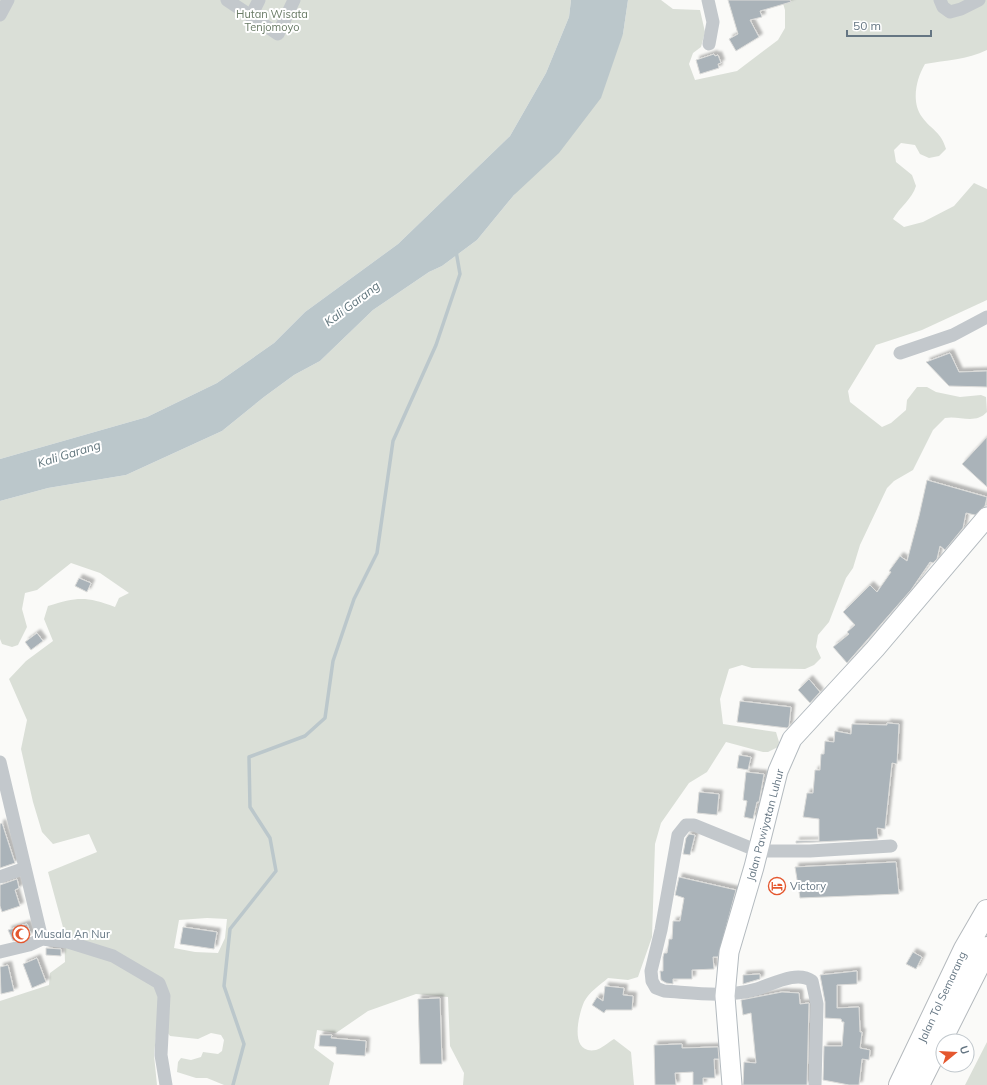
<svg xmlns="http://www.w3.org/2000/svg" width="987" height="1085" viewBox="0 0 987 1085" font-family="Mulish,sans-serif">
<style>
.green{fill:#dadfd7;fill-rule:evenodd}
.water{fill:#bbc7cb}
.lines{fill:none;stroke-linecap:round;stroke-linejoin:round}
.stream{stroke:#bbc7cb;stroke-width:3.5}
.building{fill:#aab3b9;stroke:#dcdcda;filter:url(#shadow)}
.secondary-casing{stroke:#b3babf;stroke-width:21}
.motorway-casing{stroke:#b4b9bd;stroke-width:24}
.minor{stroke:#c3c8cc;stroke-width:13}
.secondary{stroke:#fff;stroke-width:19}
.motorway{stroke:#fff;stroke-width:22}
.labels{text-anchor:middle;stroke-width:4;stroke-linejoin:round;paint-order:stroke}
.park-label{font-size:11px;fill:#687a64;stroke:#fff}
.street-label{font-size:11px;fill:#657683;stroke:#fff}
.poi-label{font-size:11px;fill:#657683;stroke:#fff;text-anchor:start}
.water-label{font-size:12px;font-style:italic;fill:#60757c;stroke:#fff}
</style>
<defs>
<filter id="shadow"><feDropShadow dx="3.5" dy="-3.5" stdDeviation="1" flood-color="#0004"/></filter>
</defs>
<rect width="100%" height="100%" fill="#fafaf8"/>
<!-- green -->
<path class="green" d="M0,0H571L569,17L546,73L510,136L398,244L305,312L274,343L217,383L147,417L0,459Z
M628,0H661L673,9L700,10L705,32L701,47L693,53L689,64L695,80L737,71L778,40L785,28V10L782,0H987V50C967,60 946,60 925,64C916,79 911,102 922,117C931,130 941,131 946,149L939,156L929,158L920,154L915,145L901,143L894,150L896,162L912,175L916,186C912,199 900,207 893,219L904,227L923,222L954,206L974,183L987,189V300L922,330L876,345L848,391L850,402L882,427L891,423L906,410L907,400L917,387H927L936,392L960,397L981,395L986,397L987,412C975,425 959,415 945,418L933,430L913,470L894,481L887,488L860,545L853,568L846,578L829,622L818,635L816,647L821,658L814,665L805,669L752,668L742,665L729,669L720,699L723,724L776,732L779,742L778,747L768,752H763L726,742L707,772L689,783L661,823L655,844L652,937L638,977L628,980L608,978C600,985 589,992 584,1002C578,1016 569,1055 596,1050C601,1049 609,1042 614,1039L631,1052L634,1085H463L464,1073L450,1046L448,997L416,994L368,1011L336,1033L317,1030L314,1048L334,1063L329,1085H224L207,1078H196L177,1072L178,1062L181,1058L191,1060L201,1057L203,1052L218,1054L222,1051L224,1040L221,1035L211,1033L198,1039L170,1036L167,1032L156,1036L154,1055L157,1085H0V1001L49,985L50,973L65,962L64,931L48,872L97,852L89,834L53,844L42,832L33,802L21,749L27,720L9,679L26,661L53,641L44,619L48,606C77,597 86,596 115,607L119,598L129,593L100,573L71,563L37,590L25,593L22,609L27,627L18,645L12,647L2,644L0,639V501L48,488L126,475L222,431L264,397L294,375L320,361L373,310L429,272L442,266L477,240L514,195L623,34ZM207,918L227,919L225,938L218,953L195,952L174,948L179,920Z
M987,1042V1085H965Z"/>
<!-- water -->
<path class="water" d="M571,0H628L623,34L601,98L559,153L514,195L477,240L442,266L429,272L373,310L320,361L294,375L264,397L222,431L126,475L48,488L0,501V459L147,417L217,383L274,343L305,312L398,244L510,136L546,73L569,17Z"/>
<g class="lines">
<!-- stream -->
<path class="stream" d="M233,1085L244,1044L224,986L230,929L276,871L270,838L250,807L249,757L305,736L325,718L333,661L354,599L377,553L393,441L436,345L460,274L456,251"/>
</g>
<!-- building -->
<path class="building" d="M728,0H790L791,2L760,11L762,17L750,20L759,37L736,51L729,39L738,34Z
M714,54L715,56L718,55L721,63L718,64L719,68L700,74L696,60Z
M950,353L959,372L987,371V387L949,386L926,362Z
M987,437V487L962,464Z
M927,480L987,497L985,506L975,515L966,513L963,528L945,550L940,546L937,559L933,563L930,562L911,590L847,663L833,647L849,634L847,632L855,625L843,612L870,585L877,592L891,572L889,571L900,556L907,561L919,516Z
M79,578L91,583L87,592L75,586Z
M37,633L43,641L31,650L25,642Z
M809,679L820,692L810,703L798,690Z
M740,701L791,707L789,726L787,728L737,722Z
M887,723L899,724L897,764L892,763L885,829L877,828L878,839L796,843V841H819V819L803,817L807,793H813L815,770H820L821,754H824L825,741L834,742L835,731L851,734L852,724L887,725Z
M739,755L751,757L748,770L737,768Z
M746,772L764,774L759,802H757L753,819L744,817L747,801L743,800Z
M699,792L719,794L717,815L697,813Z
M2,823L15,863L0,868V824Z
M689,834L695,835L690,855L683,854L686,838Z
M896,862L899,894L800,898L795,867Z
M679,877L736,890L718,957H713L714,969L692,970V979H673V984L666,983L661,980L660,971H663V957L664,953H667L669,939H672L673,921H680L684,898L675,895Z
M17,879L19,888L15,890L20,906L2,912L0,906V885Z
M27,924L31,935L13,941L8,930Z
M183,927L217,932L214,949L180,944Z
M46,948L61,949V956L46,955Z
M913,952L922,957L916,969L906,964Z
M37,958L46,982L32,988L23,964Z
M8,965L14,991L1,994L0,967Z
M857,971V984L837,985V1008L859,1007L860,1032H862L860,1048L870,1050L869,1060L862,1059L859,1085H849L823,1080L824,1046H842L844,1022H842L841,1019L825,1018V1002L820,975Z
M760,974V979L743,984V975Z
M605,986L624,988L623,995L633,996L632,1010H606L604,1013L592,1005L597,997L603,1001Z
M782,992L799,993L800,1004L809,1003L807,1085H743L744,1062L756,1063L751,1013L743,1015L741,1000Z
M440,998L442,1064H420L418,999Z
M320,1035H332L331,1038L366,1041L365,1056L336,1054V1047L319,1046Z
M682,1044V1048L718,1047L719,1059H714L715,1078H703V1085H693V1072L675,1073L676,1085H655L654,1045Z"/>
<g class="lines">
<!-- secondary casing -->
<g class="secondary-casing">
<path id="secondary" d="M732,1085L725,996L729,952L754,867L778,771L792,739L875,649L987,517"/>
</g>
<!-- motorway casing -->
<g class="motorway-casing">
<path id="motorway" d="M900,1085L965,949L987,911
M918,1085L987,948"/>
</g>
<!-- minor -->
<path class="minor" d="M227,0L278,34L294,0
M708,0L713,22L709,44
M940,0L943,7L950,12L961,9L979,0
M0,15L8,0
M251,16L259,0
M900,353L953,335L987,317
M0,762L42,939
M0,877L25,868
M0,952L29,945L42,939L68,942L113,956L159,983L164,996L161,1055L166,1085
M815,1085L817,1004L812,981C797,970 773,984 757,989C726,998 695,993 664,991L656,988L652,981L651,971L661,930L678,835L686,825H694L758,851H810L891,846"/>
<!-- secondary -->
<use href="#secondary" class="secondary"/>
<!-- motorway -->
<use href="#motorway" class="motorway"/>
</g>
<!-- icons -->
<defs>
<g id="hotel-ring" transform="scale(0.9)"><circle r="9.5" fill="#fff" stroke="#e4572e" stroke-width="1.5"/><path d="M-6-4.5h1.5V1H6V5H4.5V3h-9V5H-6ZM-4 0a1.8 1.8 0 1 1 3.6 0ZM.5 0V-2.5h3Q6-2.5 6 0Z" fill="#e4572e"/></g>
<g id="mosque-ring" transform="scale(0.9)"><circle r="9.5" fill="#fff" stroke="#e4572e" stroke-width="1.5"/><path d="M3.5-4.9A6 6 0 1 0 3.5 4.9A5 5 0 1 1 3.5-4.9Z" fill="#e4572e"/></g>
</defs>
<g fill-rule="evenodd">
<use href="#hotel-ring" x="777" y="886"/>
<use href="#mosque-ring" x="21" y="934"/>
</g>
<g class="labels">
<!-- park labels -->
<g class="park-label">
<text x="272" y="18">Hutan Wisata<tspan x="272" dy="13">Tenjomoyo</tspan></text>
</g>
<!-- street labels -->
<g class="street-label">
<text transform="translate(765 825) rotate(-75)" y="4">Jalan Pawiyatan Luhur</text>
<text transform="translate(942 997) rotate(-65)" y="4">Jalan Tol Semarang</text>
</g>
<!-- poi labels -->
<g class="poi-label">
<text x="790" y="890">Victory</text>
<text x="34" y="938">Musala An Nur</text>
</g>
<!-- water labels -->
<g class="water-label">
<text transform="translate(352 304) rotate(-37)" y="4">Kali Garang</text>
<text transform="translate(69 454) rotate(-17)" y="4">Kali Garang</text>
</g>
</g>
<!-- north arrow -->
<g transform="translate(955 1053) rotate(72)"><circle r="19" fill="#ffffff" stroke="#c1c8cd"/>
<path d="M0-3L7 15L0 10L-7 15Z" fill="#e4572e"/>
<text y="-6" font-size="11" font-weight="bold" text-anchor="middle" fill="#657683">U</text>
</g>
<!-- scale -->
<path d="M847 30v6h84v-6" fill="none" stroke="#657683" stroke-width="2"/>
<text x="853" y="30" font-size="12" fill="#657683" stroke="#ffffff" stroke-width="3" paint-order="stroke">50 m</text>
</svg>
